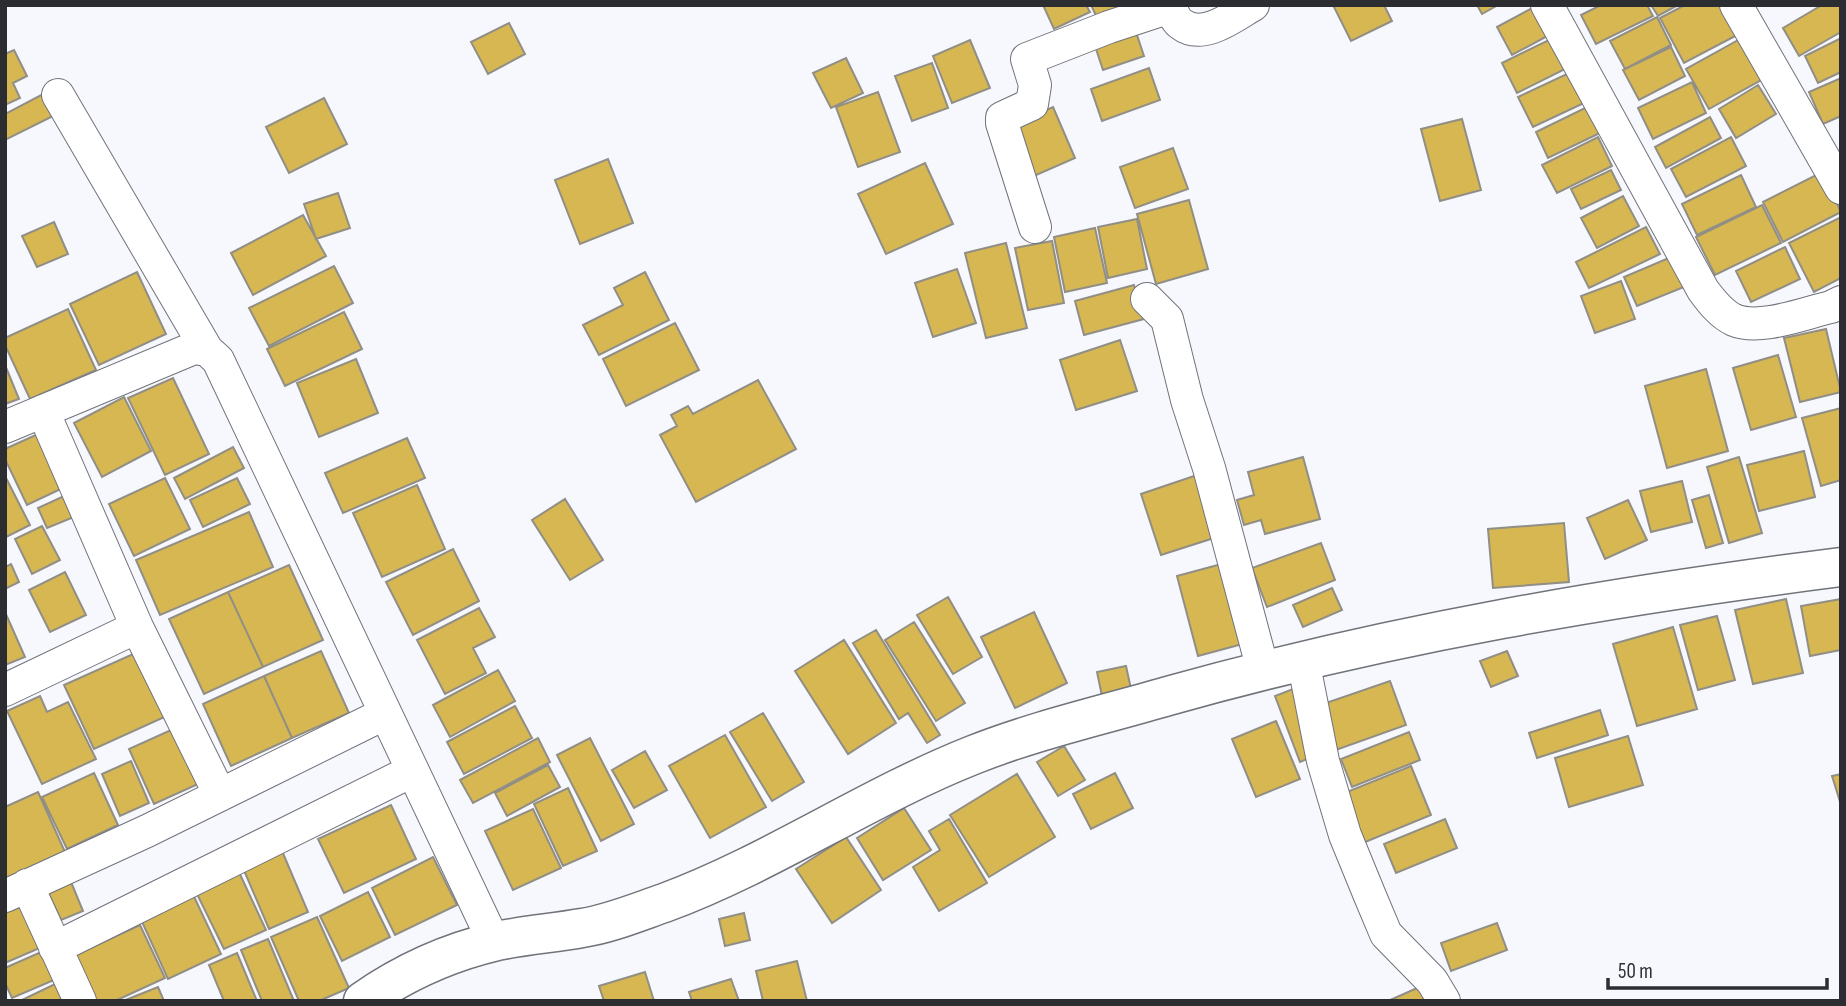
<svg xmlns="http://www.w3.org/2000/svg" width="1846" height="1006" viewBox="0 0 1846 1006" font-family="'Sofia Sans Condensed',sans-serif">
<style>
.building{fill:#d6b752;stroke:#918e86;stroke-width:2}
.lines{fill:none;stroke-linecap:round;stroke-linejoin:round}
.minor-casing{stroke:#71737b;stroke-width:34}
.tertiary-casing{stroke:#71737b;stroke-width:41}
.minor{stroke:#fff;stroke-width:32}
.tertiary{stroke:#fff;stroke-width:38}
</style>
<rect width="100%" height="100%" fill="#f6f8fd"/>
<!-- building -->
<path class="building" d="M1043,5H1086L1090,12L1054,29Z
M1091,5H1131L1098,20Z
M1333,5H1384L1392,21L1351,41Z
M1477,5H1498L1482,14Z
M1601,5H1647L1653,16L1596,44L1581,15Z
M1651,5H1678L1658,16Z
M1685,5H1724L1739,34L1684,63L1660,18Z
M1822,5H1841V32L1799,56L1783,28Z
M1536,6L1551,34L1512,55L1497,27Z
M1657,17L1671,45L1625,69L1610,41Z
M509,23L525,54L488,74L471,42Z
M1134,26L1144,56L1103,70L1093,40Z
M1553,38L1567,68L1517,93L1502,63Z
M1841,38V72L1818,83L1805,56Z
M1740,39L1763,79L1709,109L1686,69Z
M970,40L990,88L952,103L933,56Z
M1671,47L1685,76L1639,100L1623,70Z
M14,50L27,76L13,83L20,98L5,105V54Z
M846,58L863,93L831,108L813,73Z
M932,63L948,108L912,121L895,76Z
M1149,68L1160,100L1102,121L1091,89Z
M1569,73L1584,103L1533,127L1518,97Z
M1841,78V116L1823,124L1809,92Z
M1692,82L1706,113L1653,139L1638,108Z
M1758,85L1776,114L1736,138L1719,109Z
M878,92L900,152L858,167L836,107Z
M43,94L55,115L5,140V114Z
M324,98L347,144L289,173L266,127Z
M1053,107L1075,158L1034,176L1012,125Z
M1587,107L1600,133L1548,158L1536,132Z
M1710,117L1721,138L1666,168L1655,147Z
M1462,119L1481,190L1440,201L1421,129Z
M1598,137L1612,166L1557,193L1542,165Z
M1731,137L1746,166L1686,197L1671,169Z
M1173,148L1188,189L1135,208L1120,167Z
M608,159L633,223L580,244L555,180Z
M925,163L953,224L886,254L858,194Z
M1611,170L1621,190L1581,209L1571,189Z
M1822,172L1841,212L1783,242L1763,202Z
M1741,175L1756,207L1697,235L1682,204Z
M338,193L350,228L316,239L304,204Z
M1623,196L1639,226L1597,248L1581,218Z
M1189,200L1208,269L1156,284L1137,214Z
M1762,205L1781,243L1715,275L1696,237Z
M303,215L326,256L253,295L231,253Z
M1841,217V278L1814,292L1789,243Z
M1137,219L1147,269L1108,278L1098,227Z
M54,222L68,254L37,267L22,236Z
M1646,227L1660,254L1589,288L1576,262Z
M1095,228L1107,283L1065,292L1054,237Z
M1052,241L1064,303L1028,310L1015,248Z
M1006,243L1027,328L986,338L965,253Z
M1785,247L1800,279L1751,302L1736,271Z
M1671,257L1684,287L1637,306L1624,277Z
M334,266L353,303L269,346L249,308Z
M957,269L976,323L933,337L915,283Z
M137,272L166,334L99,365L70,304Z
M645,272L669,320L599,355L583,325L623,305L614,288Z
M1621,281L1635,319L1595,333L1581,296Z
M1134,285L1144,319L1084,335L1075,301Z
M68,309L96,370L30,399L5,345V338Z
M344,312L362,349L285,386L267,349Z
M675,323L699,370L626,406L603,359Z
M1826,329L1841,392L1800,402L1784,338Z
M1120,340L1137,391L1076,410L1060,360Z
M1778,355L1796,417L1751,430L1733,368Z
M356,359L378,413L319,437L297,383Z
M5,365L19,399L5,404Z
M1706,369L1728,451L1667,468L1645,386Z
M173,378L209,454L165,475L128,398Z
M758,380L796,449L696,502L660,435L677,426L671,415L688,406L693,414Z
M124,397L151,451L102,477L74,423Z
M1841,408V480L1821,486L1802,418Z
M40,433L65,487L27,505L5,459V449Z
M407,438L425,478L343,513L325,473Z
M233,447L244,468L185,499L174,478Z
M1804,451L1815,497L1759,511L1747,465Z
M1303,457L1320,519L1265,534L1261,520L1244,525L1237,500L1254,495L1248,472Z
M1739,457L1762,533L1729,543L1707,467Z
M1197,475L1217,537L1161,555L1141,494Z
M5,476L30,525L6,537L5,536Z
M165,478L190,529L134,556L109,504Z
M237,478L250,504L203,527L190,500Z
M1682,481L1692,522L1651,532L1640,491Z
M417,485L445,549L382,577L353,513Z
M1709,495L1723,543L1706,548L1692,500Z
M64,496L74,517L47,528L38,508Z
M565,499L603,560L570,580L532,520Z
M1628,500L1647,540L1605,559L1587,518Z
M249,512L273,567L160,615L136,560Z
M1564,523L1569,582L1493,588L1488,529Z
M42,526L60,560L32,574L15,539Z
M1321,543L1335,580L1267,607L1252,568Z
M453,549L479,601L413,635L386,582Z
M1229,562L1250,642L1198,656L1177,576Z
M11,564L19,582L5,589V567Z
M289,565L323,640L263,667L228,592Z
M65,572L86,615L50,632L29,590Z
M1332,588L1342,610L1303,627L1293,605Z
M228,592L263,667L204,694L169,619Z
M948,597L982,657L953,674L917,615Z
M1786,599L1803,673L1753,684L1735,610Z
M1841,599V650L1810,656L1801,606Z
M479,608L495,637L473,648L486,673L445,694L417,640Z
M5,612L25,657L5,665Z
M1034,612L1067,683L1015,708L981,637Z
M1717,616L1735,680L1698,690L1680,625Z
M914,622L965,703L936,721L885,640Z
M1673,627L1697,709L1637,726L1613,644Z
M876,630L940,735L927,743L908,713L899,719L853,643Z
M844,640L896,723L848,754L795,671Z
M142,650L171,714L94,749L64,685Z
M321,651L349,713L292,738L264,676Z
M1507,651L1518,676L1491,687L1480,661Z
M1126,666L1131,689L1102,696L1097,672Z
M498,670L515,701L450,737L433,705Z
M264,676L292,738L231,766L203,704Z
M1390,681L1406,725L1333,751L1317,706Z
M1293,689L1317,755L1300,762L1275,696Z
M40,696L47,712L68,702L96,759L42,784L7,711Z
M515,706L532,738L464,774L447,742Z
M1600,710L1608,735L1537,758L1529,733Z
M763,713L804,782L772,801L730,732Z
M1276,721L1300,779L1256,797L1232,739Z
M182,725L207,780L154,804L129,749Z
M1409,732L1420,760L1352,787L1341,759Z
M725,735L766,807L710,838L669,766Z
M1628,736L1643,785L1569,807L1555,758Z
M538,738L550,762L473,803L460,780Z
M590,738L634,824L601,841L557,755Z
M1064,746L1085,780L1058,796L1037,762Z
M645,751L667,790L634,808L612,770Z
M131,761L149,803L120,816L102,774Z
M548,765L560,787L507,816L495,793Z
M1411,766L1431,815L1358,845L1337,796Z
M94,773L118,825L67,849L42,797Z
M1115,773L1133,808L1091,829L1073,794Z
M1017,774L1055,837L989,877L950,815Z
M1841,774V805L1832,776Z
M568,788L597,851L563,866L534,804Z
M38,792L65,852L5,880V807Z
M391,805L416,859L344,893L318,839Z
M904,808L931,850L883,880L857,838Z
M533,809L561,868L513,890L485,831Z
M949,819L987,883L939,911L913,867L940,850L929,831Z
M1445,819L1457,848L1396,873L1384,844Z
M846,837L881,890L832,923L796,869Z
M282,851L308,912L269,929L243,868Z
M433,857L457,905L395,935L372,888Z
M238,870L266,930L224,949L195,890Z
M71,882L83,911L61,920L48,892Z
M190,888L221,954L168,979L138,913Z
M368,892L390,937L342,961L320,916Z
M24,905L42,947L5,963V913Z
M744,913L750,940L725,946L719,919Z
M317,917L349,988L319,1001H299L271,937Z
M1497,923L1507,950L1451,971L1441,943Z
M140,925L165,978L115,1001H96L75,955Z
M268,939L294,1001H262L241,950Z
M41,952L54,980L12,998L5,983V968Z
M237,953L257,1001H224L209,965Z
M797,961L807,1001H763L756,971Z
M645,972L654,1001H604L599,986Z
M731,979L739,1001H692L689,992Z
M57,983L66,1001H20Z
M1426,984L1434,1001H1388Z
M158,987L164,1001H123Z"/>
<g class="lines">
<!-- minor casing -->
<g class="minor-casing">
<path id="minor" d="M1169,5C1172,11 1176,21 1181,24C1203,41 1234,16 1253,5
M1547,5L1703,290C1711,301 1721,314 1734,320C1760,331 1804,313 1831,307L1841,302
M1736,5L1841,188
M58,95L207,350
M1035,227L1002,123V118L1032,104L1035,85L1027,59L1109,27L1170,7
M1147,299L1167,319L1187,400L1209,468L1263,670
M43,411L137,627L220,795
M5,427L194,348L207,350L218,360L494,942
M1303,660L1323,761L1345,835L1370,896L1386,934L1432,981L1444,1001
M5,690L137,627
M27,885L80,1001
M5,896L147,831L384,714
M55,948L412,771"/>
</g>
<!-- tertiary casing -->
<g class="tertiary-casing">
<path id="tertiary" d="M363,1001C403,973 450,952 497,941C526,935 554,933 582,928C609,924 638,912 664,903C772,863 867,797 973,755C1036,730 1103,715 1168,696C1388,634 1613,596 1841,567"/>
</g>
<!-- minor -->
<use href="#minor" class="minor"/>
<!-- tertiary -->
<use href="#tertiary" class="tertiary"/>
</g>
<!-- border -->
<rect width="1846" height="1006" fill="none" stroke="#2c2d31" stroke-width="14"/>
<!-- scale -->
<path d="M1608 978v10h219v-10" fill="none" stroke="#2c2d31" stroke-width="3.5"/>
<text x="1618" y="978" font-size="21" fill="#2c2d31" stroke="#f6f8fd" stroke-width="5" paint-order="stroke">50 m</text>
</svg>
